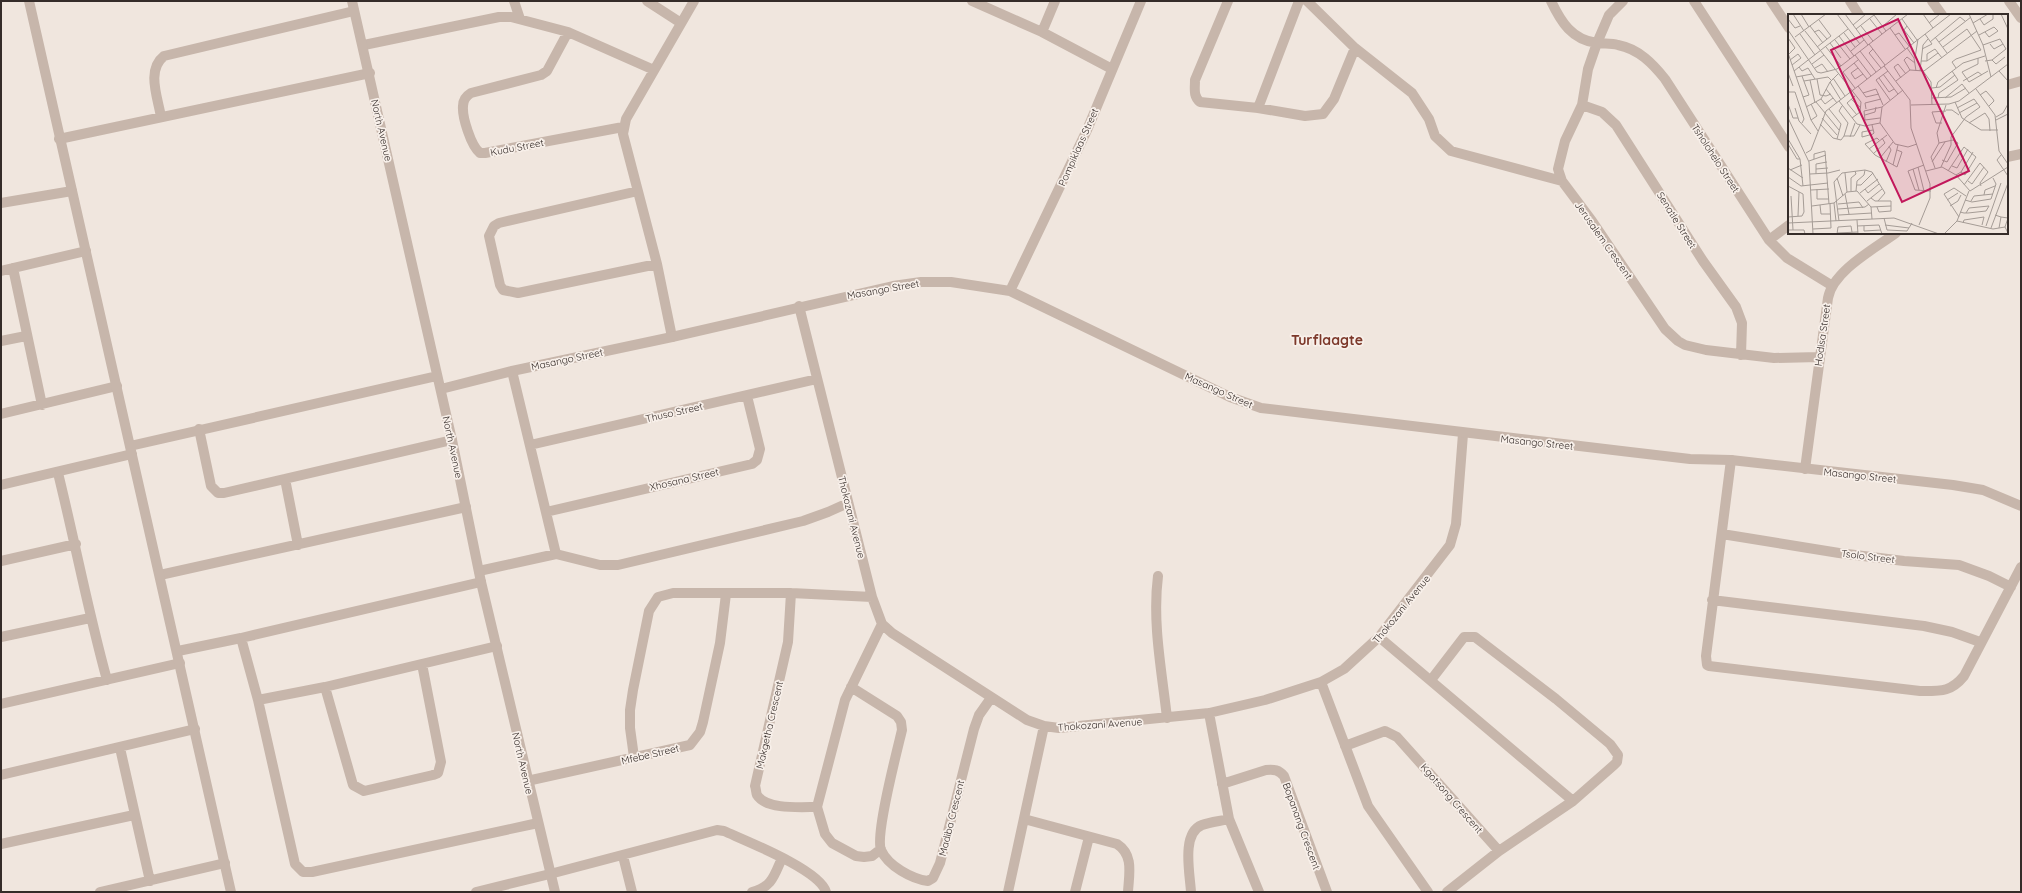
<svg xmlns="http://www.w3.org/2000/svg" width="2022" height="893" viewBox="0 0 2022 893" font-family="Quicksand,sans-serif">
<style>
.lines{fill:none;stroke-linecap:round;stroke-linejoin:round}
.minor{stroke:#c7b6ab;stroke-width:10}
.tertiary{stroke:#c7b6ab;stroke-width:10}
.labels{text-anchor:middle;stroke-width:3.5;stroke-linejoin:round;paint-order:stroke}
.street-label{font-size:10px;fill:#352c29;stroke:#f8f0ea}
.district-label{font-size:14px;font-weight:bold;fill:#7c382a;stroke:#f8f0ea}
.inset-road{fill:none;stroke:#a59c96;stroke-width:1}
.view{fill:#c2185b;fill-opacity:0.15;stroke:#c2185b;stroke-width:2}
.inset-edge{fill:none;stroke:#352c29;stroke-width:2}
</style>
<rect width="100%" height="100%" fill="#f0e6de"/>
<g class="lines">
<!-- minor -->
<path class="minor" d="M514,1L520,19
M647,1L681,23
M972,1L1042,32L1112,69
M1228,1L1195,80C1195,89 1193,96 1200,102L1258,108L1305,116L1323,114L1334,99L1355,48
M1307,1L1355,48L1412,93L1429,119L1435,136L1451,151L1562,181
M1551,1C1561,22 1572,40 1597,43C1604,44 1611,43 1618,45C1639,49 1653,64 1665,79L1769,240L1787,258L1831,285
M1623,1L1609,15L1597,43L1588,69L1582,105L1565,141L1558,169L1562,181L1592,221L1665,329L1678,341L1685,345L1706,350L1774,358L1819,357
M1694,1L1789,147
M1771,1L1789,28
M1850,1L1859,15
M1932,1L1942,15
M2009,1L2021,18
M568,32L547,71L541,75L471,93C466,96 463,100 463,106C462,117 471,146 480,153H485L623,127
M1042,32L1055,1
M364,45L499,17H511L568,32L654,70
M2007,85L2021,81
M1582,105L1602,112L1616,125L1703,261L1736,307L1742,323L1741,355
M1258,108L1299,1
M161,117C158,98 146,70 164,56L354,11
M59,139L370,73
M2007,157L2021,154
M638,191L499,223L494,226L489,236L500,285L503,290L518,293L657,264
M1,203L72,191
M1769,240L1789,225
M13,268L42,405
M1,271L86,251
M799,306L872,597L882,624L892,633L1027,720L1044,726L1059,728L1209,713L1265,700L1321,682L1344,669L1379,637L1450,545L1456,524L1463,434
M672,337L657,264L623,134L626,119L694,1
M1,341L26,336
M512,371L556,554L600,565H618L803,521L828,512L848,503
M1,414L117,386
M199,429L211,486L218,493H224L452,440
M530,445L817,379
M1731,460L1706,656L1707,665L1709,666L1920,691C1941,691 1951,692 1964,676L2021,567
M1805,469L1828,298C1833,271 1874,249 1896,233
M58,473C75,542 88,611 107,680
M285,479L298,545
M546,512L752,464L757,460L760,449L747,396
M1722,534L1839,553L1904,561L1959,565L1989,576L2011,587
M1,561L76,544
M479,571L556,554
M160,575L466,507
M1158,576C1152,623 1162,672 1167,718
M791,593L788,642L755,786C756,788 756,793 757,795C766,810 802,807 817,807
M1712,600L1924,626L1952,632L1980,642
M1,637L90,618
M1379,637L1573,801
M241,638L258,700L295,864L303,872H312L538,823
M178,651L241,638L481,582
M1431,680L1464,637H1475L1556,699L1610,744L1618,755L1617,762L1614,765L1573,801L1499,851L1447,892
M1321,682L1368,806L1428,892
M325,687L353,785L364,791L433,775L438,773L441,762L422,664
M851,687L897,716L901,722L902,730C897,751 875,835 881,850C888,866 912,879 928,881L933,878L940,863L974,729L979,715L991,698
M258,700L325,687L497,646
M1,704L180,663
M1209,713L1229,819L1259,892
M1345,746L1385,731L1397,737L1499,851
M120,748L150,881
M634,757L630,728V710L633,690L649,611L658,597L673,593H791L872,597
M1,775L195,729
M527,781L690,745L700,732L703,722L720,643L726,594
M1222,784L1266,770C1274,769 1279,770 1284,776L1327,892
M1024,819L1117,844C1134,855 1129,874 1128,892
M1,844L134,815
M881,849L872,856L864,857L856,856L832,843L825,834L817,807L845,700L882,624
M623,856L632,892
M100,892L225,863
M476,892L550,874L717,830L724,831C746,841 820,870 826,892
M752,892C772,887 774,876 782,858
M1008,892L1044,726
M1075,892L1089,837
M1191,892C1190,874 1181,833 1202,825C1210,822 1221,821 1229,819"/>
<!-- tertiary -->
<path class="tertiary" d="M29,1L231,892
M352,1L452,440L481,582L555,892
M1010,291L1087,130L1141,1
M441,389L512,371L672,337L893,286L921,282H951L1010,291L1230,397L1261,408L1630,452L1690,459L1731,460L1953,485L1983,490L2021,506
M130,446L437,376
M1,485L132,454"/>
</g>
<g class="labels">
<!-- street labels -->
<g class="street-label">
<text transform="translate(382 130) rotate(77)" y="4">North Avenue</text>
<text transform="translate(517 147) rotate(-11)" y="4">Kudu Street</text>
<text transform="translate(1078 147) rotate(-66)" y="4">Pompiklaas Street</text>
<text transform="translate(1716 158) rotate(57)" y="4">Tsholohelo Street</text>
<text transform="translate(1677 220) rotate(58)" y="4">Senatle Street</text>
<text transform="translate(1604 240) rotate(55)" y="4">Jerusalem Crescent</text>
<text transform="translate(883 289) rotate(-10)" y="4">Masango Street</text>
<text transform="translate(1822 335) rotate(-82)" y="4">Hodisa Street</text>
<text transform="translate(567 359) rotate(-12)" y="4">Masango Street</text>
<text transform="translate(1219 390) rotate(24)" y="4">Masango Street</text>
<text transform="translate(674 412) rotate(-13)" y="4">Thuso Street</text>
<text transform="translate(1537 442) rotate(6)" y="4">Masango Street</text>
<text transform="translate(453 447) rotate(78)" y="4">North Avenue</text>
<text transform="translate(1860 475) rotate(6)" y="4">Masango Street</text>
<text transform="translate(684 479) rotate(-13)" y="4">Xhosana Street</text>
<text transform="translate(852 517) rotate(76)" y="4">Thokozani Avenue</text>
<text transform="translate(1868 556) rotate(7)" y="4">Tsolo Street</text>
<text transform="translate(1401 609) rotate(-51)" y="4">Thokozani Avenue</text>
<text transform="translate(1100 724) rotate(-4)" y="4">Thokozani Avenue</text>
<text transform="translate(769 725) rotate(-77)" y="4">Makgetha Crescent</text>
<text transform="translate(650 754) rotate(-13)" y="4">Mfebe Street</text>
<text transform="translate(523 763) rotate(77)" y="4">North Avenue</text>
<text transform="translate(1452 798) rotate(49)" y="4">Kgotsong Crescent</text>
<text transform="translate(951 818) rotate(-76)" y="4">Madiba Crescent</text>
<text transform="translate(1302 826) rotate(70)" y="4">Bopanang Crescent</text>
</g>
<!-- district labels -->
<g class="district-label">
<text x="1327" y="345">Turflaagte</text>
</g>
</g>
<!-- overview -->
<g transform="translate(1788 14)">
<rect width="220" height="220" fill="#f0e6de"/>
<path class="inset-road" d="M5,0L16,17M13,0L21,13M49,0L72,30M57,0L80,31M135,0L145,14M181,0L195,31L203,63M213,0L220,15M86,1L98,17M0,5L7,14L12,12M82,5L94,20M114,5L129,26M192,5L196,11L205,5V0M141,9L152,0M185,9L200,0M65,11L78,0M22,12L35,29M73,12L85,27M95,12L109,0M119,12L116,16L126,29M102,14L117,35M68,15L86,1M0,16L29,58L33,59L49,55L120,0M17,17L73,88L72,98L64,104M26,18L31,16L39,25M56,19L67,33M12,20L27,41M107,21L111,19L121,32M191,21L206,13L210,17L201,23L197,18M51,22L66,42M7,23L38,0M147,23L159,39M0,24L7,34L1,40M47,26L62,45M142,28L172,3L177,7M151,28L183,3M42,29L53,44M81,30L97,51M202,30L206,35L215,30M195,31L212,25L218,35L204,46L197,47M29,33L43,22L31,6M38,33L53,52M155,33L179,15L193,36M119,34L126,44L128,57M85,35L81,39L93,54M134,35L144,30L137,20M63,37L76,26M72,37L88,58M0,39L23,106L30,117M67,41L83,62M127,44L130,25M190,44V50L174,58L181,68L200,57M2,46L10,40L13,44L4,51M204,46L208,50L217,43M133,47H139L150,39M139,47V40L147,35L154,44M66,49L79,65M24,50L36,41M96,52L122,86L123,114L142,170V184L131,211M11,53L14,57L20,54L27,65M27,54L34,50L40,58M70,54L63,59L67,65L75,60M168,54L164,48L168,45L193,36M122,56L116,46L119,43L127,49M6,57L60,15M100,57L88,66L102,86M132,57L135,31L140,25M135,57L143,68L144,91M211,57L220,67M0,59L5,72M95,60L110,80M14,62L21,81L15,83M8,63L24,60M45,64L57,82M91,64L101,78L106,75M113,64L106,53L110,50L118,60M29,65L32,81L38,82L43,80M22,66L27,89M16,67L40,63L43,66M108,67L122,56L136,57L189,17M175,67L190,58L194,61M42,68L53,86M70,72L78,83L91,80M67,74L55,58L70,46M144,74L152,73L167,61M148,74L150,68L175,49L197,42M38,75L49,89M188,75L207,101L211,137L220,150M115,76L94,93L92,109L107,130L120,133L129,130M0,78H7L16,105L14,109M75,79L88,75L95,91M192,81L198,77L205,85L206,87L201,92M67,82L59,89L69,101M144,84L163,83L178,74M150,84L151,79L170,66L164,57M157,84L174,70L181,79M33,85L37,90L45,84M63,85L73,94M51,87L69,110L77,112L92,109M28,88L51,116M167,88L174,104L193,116H210M0,90L5,104H10M123,91L161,90L171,87L220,50M54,92L51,97L60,109L56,122H66L72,111M18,93L33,85L42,68L50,60M7,94L11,107L23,120M41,95L53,110L49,125M78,95L77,89L93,85M158,96H164L171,101M171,99L189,89M77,101L87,98L88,93M208,103L215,99L220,90M0,104L21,148L25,220M34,104L49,121M92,104L77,106L76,97L94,93M23,106L29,102L23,90M208,106L220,100M154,109H148L144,98L158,97M181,109L197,99L201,105L202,117M32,110L45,124L53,126L56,122M84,111L86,119L85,120L74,123V118L85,116M62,123L67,109M0,125L12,145L15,172M91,126L89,124L77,130L87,141L109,153L114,138L109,136M151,129L149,119L158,91M0,130L9,145H12M81,135L99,121M18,139L23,136L38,97L163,0M85,140L97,129L94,124M213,141L209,146L220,162M92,144L105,128M26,145V140L37,137L41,190M21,147L38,141M98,148L103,136L101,132M144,148L157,128M105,151L110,131M136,151L120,157L127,176L143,177M164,152L169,154L180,135M130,153L136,177M153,153L163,131V123L178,103L192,93L186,85L169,94M0,154L15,164M147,154L143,143L151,129L165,126L170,129L159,148L154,146M28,155L40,154M125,155L131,176M2,156L14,151M138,157L154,153L168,161L182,177L220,153M160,157L176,133L188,143L177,161L173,158M40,159L52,156M57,159L59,178M22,160L40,159M28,160V150L39,148M168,161L173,158L185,138M0,163L13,172L40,169M49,164L55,182M180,167L184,170L196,153M69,171H73L85,159M176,171L192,149L200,158L192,169L193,172M0,172L15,180L16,198L14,202L0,203M29,175V185H41M77,175L80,179L91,170M23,176L41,175M63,177V164L68,160L67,157M68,177L69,167L76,161L77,156M72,179L90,165M57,180L61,200M196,181L197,176L207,172M3,182L5,216M83,184L87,187H103V197L91,198L89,193M159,186L170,179M177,186L184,188L203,185L208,170L205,164M79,187L94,175M183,187L186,182L205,180M46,189L48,207M50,190L71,188L75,194M32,191L33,200H42M24,192L46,189L59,178L69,177L83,193L84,205M162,192L170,187L173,181M83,193L103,192M50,195L77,193L81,190M172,198L176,199H180L198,197L201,192L181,194L178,199M51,201L84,199M207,201L213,203L211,214M10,202L11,178M171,203L156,180L166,174L178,182M213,203L220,204L217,213L220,219M96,204L99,216L119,217L124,209M69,206L70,220M51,207L46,168L54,159L77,156L84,158L97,179L90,187M169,207L205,215L217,213M0,209L106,204L151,220M175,209L176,206L196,203L194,211M97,211L121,214M69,212L91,211L94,220M76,212V217L93,216M198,212L213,169M203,214L220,169M25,215L43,214L42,190M0,216H16L17,220M49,219L70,218M49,220L50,213L63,212L64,218M156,220L169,207L181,177"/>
<path class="view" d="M110,5L181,157L114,188L43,36Z"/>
<rect width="220" height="220" class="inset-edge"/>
</g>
<!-- border -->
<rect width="2022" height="893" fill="none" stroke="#352c29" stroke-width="4"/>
</svg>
